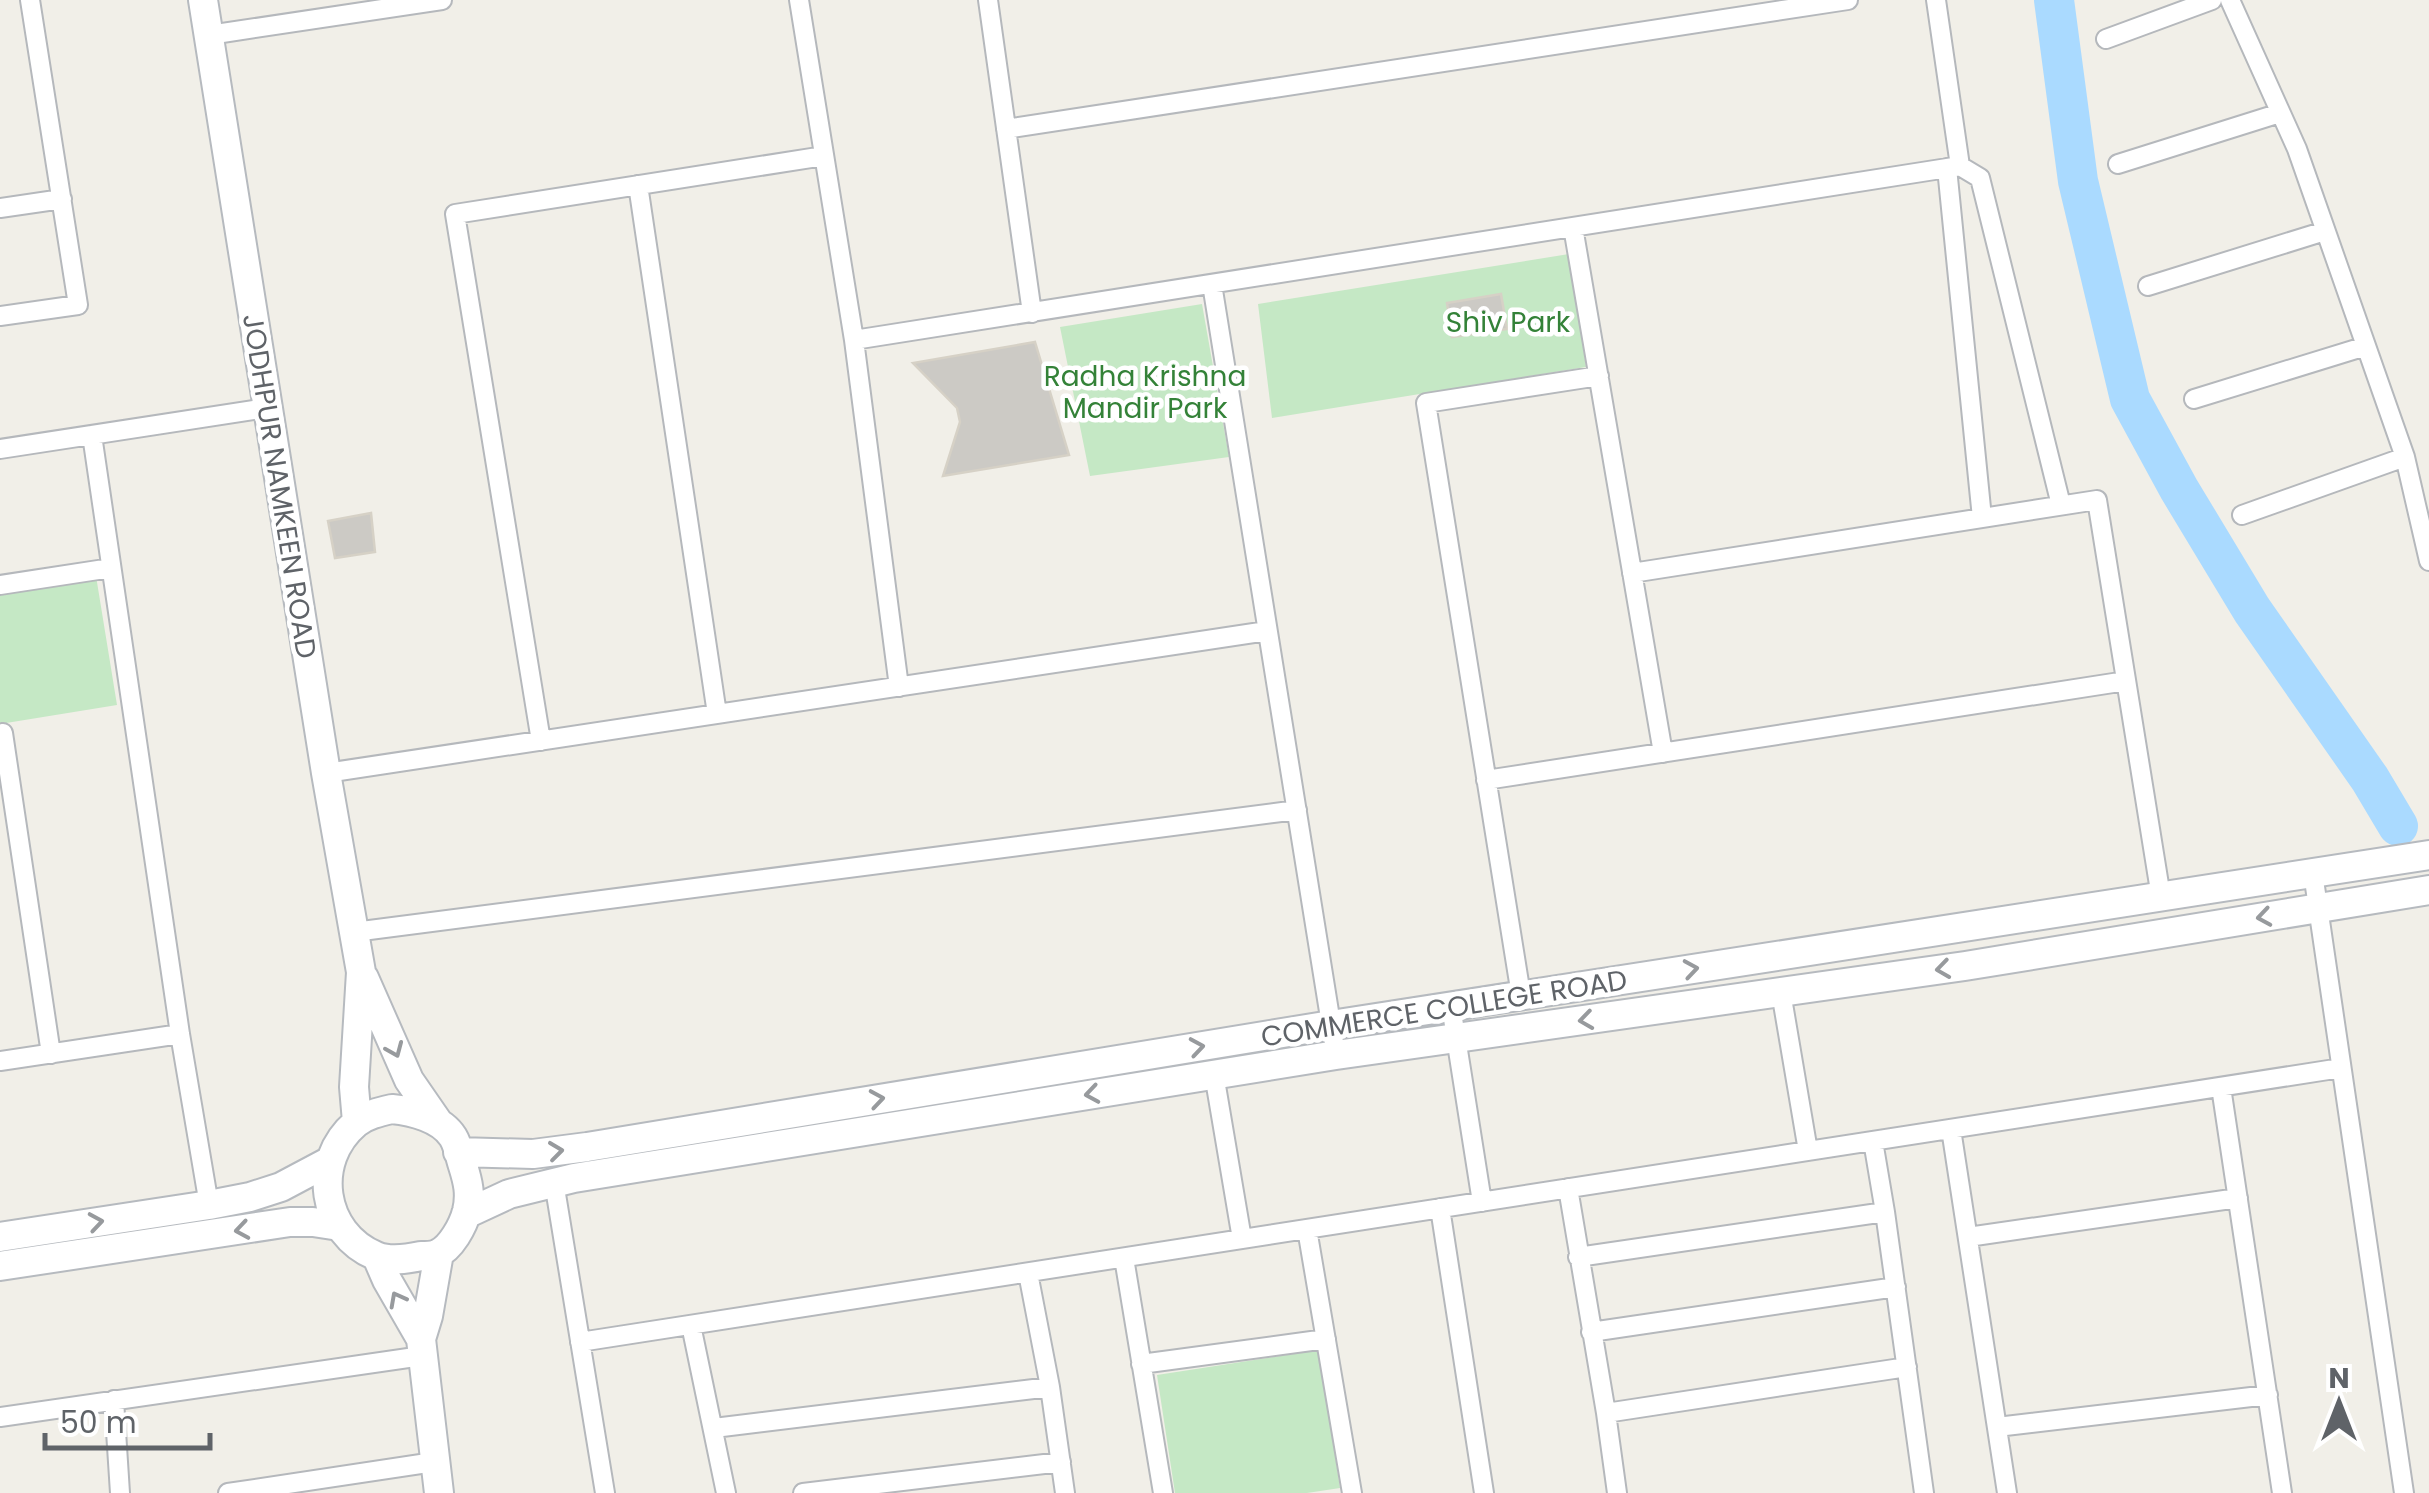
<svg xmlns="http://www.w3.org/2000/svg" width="2429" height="1493" viewBox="0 0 2429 1493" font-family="Poppins,sans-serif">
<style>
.green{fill:#c5e8c5}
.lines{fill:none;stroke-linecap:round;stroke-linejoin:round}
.river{stroke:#aadaff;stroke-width:40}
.building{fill:#cccac5;stroke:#d6d1c6;stroke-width:2.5}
.street-casing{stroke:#b5b8bc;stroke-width:22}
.secondary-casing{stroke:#b6babf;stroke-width:32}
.street{stroke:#fff;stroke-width:18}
.secondary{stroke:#fff;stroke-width:28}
.oneway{stroke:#979a9d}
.labels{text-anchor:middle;stroke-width:9;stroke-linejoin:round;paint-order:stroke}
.park-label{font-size:28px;fill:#348238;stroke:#fff}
.street-label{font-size:28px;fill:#5f6368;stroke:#fff}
</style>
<rect width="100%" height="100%" fill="#f1efe8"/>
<!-- green -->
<path class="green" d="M1569,254L1586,367L1272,418L1258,304Z
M1202,304L1229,457L1090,476L1060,327Z
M96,576L117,705L0,724V592Z
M1319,1350L1340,1488L1307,1493H1175L1157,1375Z"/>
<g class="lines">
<!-- river -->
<path class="river" d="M2054,0L2078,181L2130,399L2179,489L2252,610L2370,779L2398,826"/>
</g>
<!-- building -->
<path class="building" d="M1501,294L1507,329L1452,337L1447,303Z
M1035,342L1069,455L943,476L960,422L957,408L913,363Z
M371,513L375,552L335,558L328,521Z"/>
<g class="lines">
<!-- street casing -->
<g class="street-casing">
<path id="street" d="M799,0L854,340L899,687
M988,0L1032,313
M1936,0L1960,166
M2230,0L2297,149L2405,457L2429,561
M209,35L442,0
M2106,39L2212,0
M1006,129L1848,0
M2118,164L2280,113
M1947,168L1982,518
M638,185L717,714
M0,208L62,199
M1573,227L1663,753
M1212,284L1336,1055
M2148,286L2325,231
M0,316L78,305L30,0
M854,340L1960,166L1980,178L2061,505
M2194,399L2366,346
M92,435L180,1034L209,1205
M0,449L267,408
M2242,515L2405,457
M1632,573L2097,500L2161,897
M0,585L111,568
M3,733L51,1054
M541,741L455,214L824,156
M326,773L1267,631
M1486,780L2126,681
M2313,873L2404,1493
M354,932L1297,810
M1781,992L1808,1151
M1521,995L1426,403L1599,376
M1451,1006L1482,1202
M0,1061L180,1034
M1214,1074L1242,1239
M2221,1087L2282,1493
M1951,1129L2007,1493
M1873,1141L1885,1212L1924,1493
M554,1182L605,1493
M1568,1188L1606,1413L1617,1493
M1440,1208L1484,1493
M1307,1229L1352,1493
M1968,1237L2238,1198
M1578,1257L1885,1212
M1124,1258L1163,1493
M1028,1273L1050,1387L1065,1493
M691,1325L726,1493
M1591,1332L1896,1287
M580,1342L2341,1068
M1141,1364L1326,1339
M114,1400L120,1493
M1606,1413L1907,1367
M0,1417L422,1356
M1997,1427L2268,1395
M714,1428L1050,1387
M228,1493L434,1462
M803,1493L1061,1462"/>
</g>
<!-- secondary casing -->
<g class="secondary-casing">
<path id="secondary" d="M203,0L326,773L361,972L354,1087L357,1122
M364,978L409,1080L438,1122
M392,1109C412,1111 441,1118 453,1137C458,1145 460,1157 463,1166C468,1182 471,1194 467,1211C463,1226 451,1248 437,1254C432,1256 426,1256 421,1256C407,1259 390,1262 376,1256C321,1233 311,1161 356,1123C366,1115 379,1112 392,1109Z
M458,1152L533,1154L587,1147L1331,1025L2429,855
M466,1214L509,1194L574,1178L1336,1055L1965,966L2429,890
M0,1237L209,1205L250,1197L281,1187L330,1161
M439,1253L428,1316L421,1339L439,1493
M377,1257L387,1280L421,1339
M0,1266L290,1222H313L339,1226"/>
</g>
<!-- street -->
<use href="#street" class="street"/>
<!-- secondary -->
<use href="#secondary" class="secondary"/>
</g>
<!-- one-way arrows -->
<defs><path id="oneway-chevron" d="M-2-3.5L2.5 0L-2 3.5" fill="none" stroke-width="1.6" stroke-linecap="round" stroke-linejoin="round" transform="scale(2.5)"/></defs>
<g class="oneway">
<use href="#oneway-chevron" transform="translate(2264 917) rotate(171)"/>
<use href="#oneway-chevron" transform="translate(1691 969) rotate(-9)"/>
<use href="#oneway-chevron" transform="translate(1943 969) rotate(172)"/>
<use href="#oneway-chevron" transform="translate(1586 1020) rotate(172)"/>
<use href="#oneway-chevron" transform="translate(1197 1047) rotate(-9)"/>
<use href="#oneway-chevron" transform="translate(395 1050) rotate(67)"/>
<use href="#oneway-chevron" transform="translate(1092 1094) rotate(171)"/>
<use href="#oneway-chevron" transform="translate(877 1099) rotate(-9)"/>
<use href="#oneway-chevron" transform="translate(556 1151) rotate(-7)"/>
<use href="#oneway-chevron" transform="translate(96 1222) rotate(-9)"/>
<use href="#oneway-chevron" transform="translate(242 1230) rotate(171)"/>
<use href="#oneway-chevron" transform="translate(397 1299) rotate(-118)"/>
</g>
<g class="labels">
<!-- park labels -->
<g class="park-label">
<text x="1508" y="332">Shiv Park</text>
<text x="1145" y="386">Radha Krishna<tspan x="1145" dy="32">Mandir Park</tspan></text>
</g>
<!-- street labels -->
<g class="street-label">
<text transform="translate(280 486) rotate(81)" y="10">JODHPUR NAMKEEN ROAD</text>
<text transform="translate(1444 1008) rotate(-9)" y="10">COMMERCE COLLEGE ROAD</text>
</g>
</g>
<!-- north arrow -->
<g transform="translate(2339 1403)" stroke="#ffffff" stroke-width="8" paint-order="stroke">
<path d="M0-8L18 38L0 25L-18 38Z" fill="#5f6368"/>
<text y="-15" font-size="28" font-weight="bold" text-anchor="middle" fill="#5f6368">N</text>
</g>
<!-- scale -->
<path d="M45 1433v15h165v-15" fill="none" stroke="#5f6368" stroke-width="5"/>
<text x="60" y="1433" font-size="30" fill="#5f6368" stroke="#ffffff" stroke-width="8" paint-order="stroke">50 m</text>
</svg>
